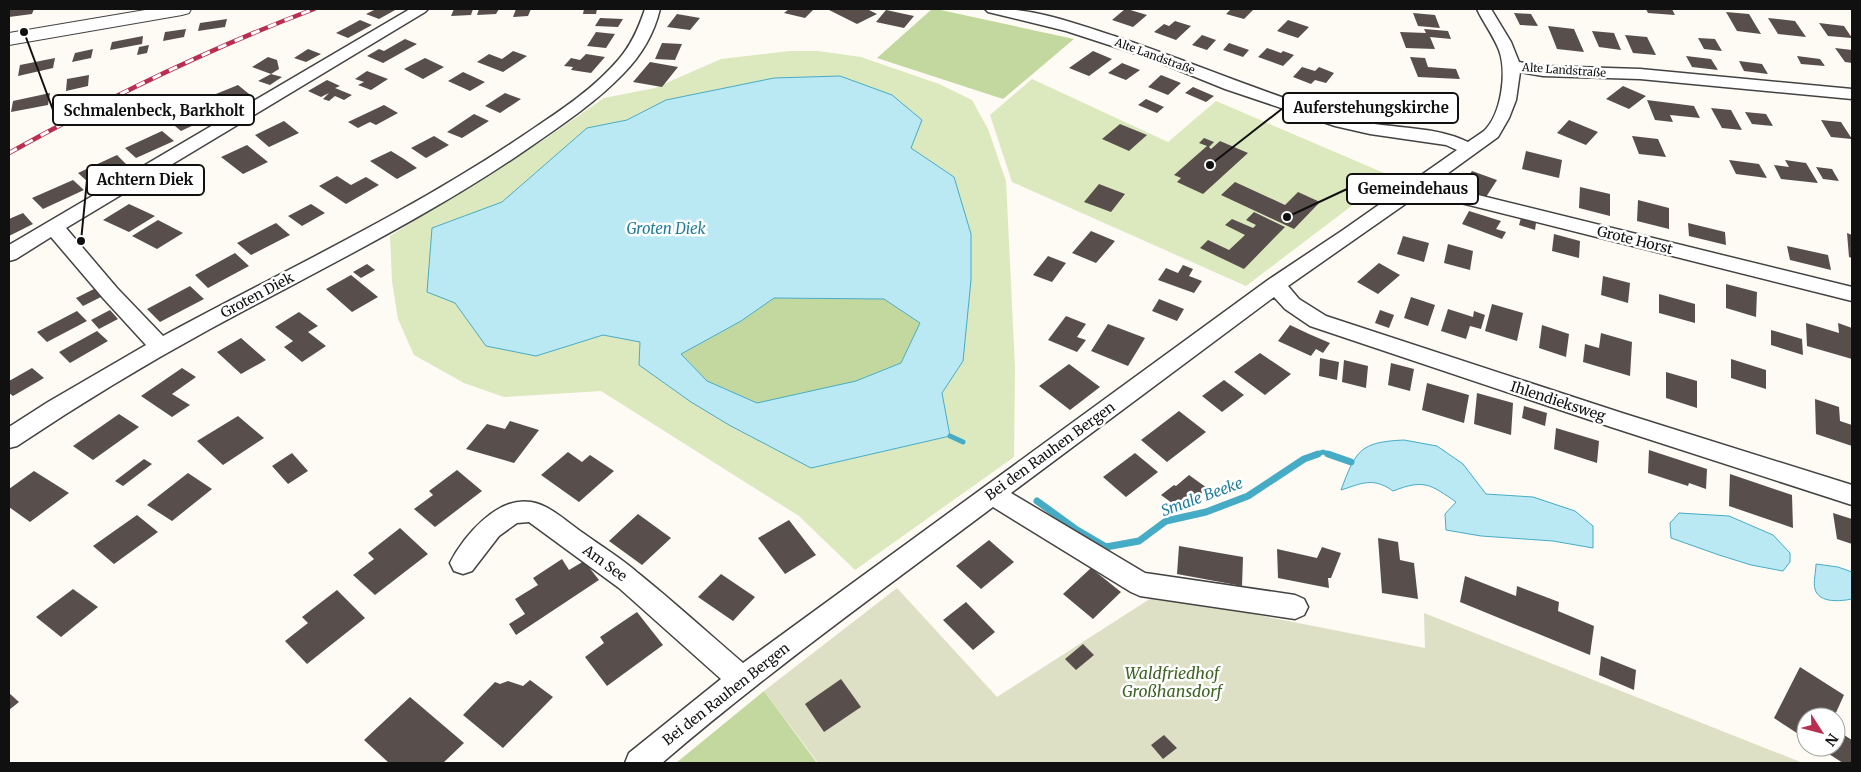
<svg xmlns="http://www.w3.org/2000/svg" width="1861" height="772" viewBox="0 0 1861 772" font-family="Merriweather,serif">
<style>
.green{fill:#dce8be;fill-rule:evenodd}
.forest{fill:#c3d89e}
.cemetery{fill:#dde0c4}
.water{fill:#bbe9f3;stroke:#46acc6;fill-rule:evenodd}
.lines{fill:none;stroke-linecap:round;stroke-linejoin:round}
.stream-far1{stroke:#46acc6;stroke-width:5}
.stream{stroke:#46acc6;stroke-width:7}
.building{fill:#584f4d}
.minor-casing{stroke:#434343;stroke-width:3}
.tertiary-casing{stroke:#434343;stroke-width:2}
.minor{fill:#fff;fill-rule:evenodd}
.tertiary{fill:#fff;fill-rule:evenodd}
.rail-casing{stroke:#b92f51;stroke-width:4.5}
.rail{stroke:#fff;stroke-width:3;stroke-dasharray:9;stroke-linecap:butt}
.labels{text-anchor:middle;stroke-width:5;stroke-linejoin:round;paint-order:stroke}
.far-street-label{font-size:11px;fill:#101010;stroke:#fff}
.street-label{font-size:14px;fill:#101010;stroke:#fff}
.water-label{font-size:15px;font-style:italic;fill:#1f7e9c;stroke:#fff}
.near-park-label{font-size:16px;font-style:italic;fill:#3e6523;stroke:#fff}
.leader{fill:none;stroke:#101010;stroke-width:2}
.callout-dot{fill:#101010;stroke:#fff;stroke-width:2}
.callout{fill:#fff;stroke:#101010;stroke-width:2}
.callout-label{font-size:15px;text-anchor:middle;font-weight:bold;fill:#101010}
</style>
<rect width="100%" height="100%" fill="#fefaf4"/>
<!-- green -->
<path class="green" d="M790,51H818L861,57L939,84L972,100L988,129L1006,181L1015,367L1014,457L855,570L799,516L601,391L504,397L464,383L414,355L398,319L392,281L390,236L545,139L604,98L655,88L721,59ZM666,100L911,148L954,177L963,361L942,393L950,436L811,468L729,425L691,402L639,365L640,342L603,335L536,356L487,346L455,303L432,228L502,202L587,128L627,120Z
M1032,79L1168,142L1216,101L1391,176L1246,286L1012,182L990,115Z"/>
<!-- forest -->
<path class="forest" d="M932,9H936L1074,39L1003,99L877,58Z
M774,298L884,299L920,323L901,363L856,381L757,404L707,381L681,354L741,321Z
M764,691L817,763H676Z"/>
<!-- cemetery -->
<path class="cemetery" d="M897,588L997,697L1156,595L1425,648L1424,613L1803,763H818L764,691Z"/>
<!-- water -->
<path class="water" d="M840,76L892,95L922,120L911,148L954,177L971,234V280L963,361L942,393L950,436L811,468L729,425L691,402L639,365L640,342L603,335L536,356L486,346L455,303L427,292L432,228L502,202L587,128L627,120L666,100L774,78ZM774,298L884,299L920,323L901,363L856,381L757,403L707,381L681,354L741,321Z
M1404,440L1437,446L1463,464L1486,494L1533,497L1575,511L1593,526V548L1553,541L1481,536L1446,530L1445,514L1456,502C1430,484 1424,479 1393,491C1373,477 1363,483 1341,490C1356,450 1360,442 1404,440Z
M1679,513L1729,516L1773,535L1790,553V562L1783,571L1751,565L1719,555L1671,538L1670,523Z
M1816,564L1838,567L1852,572V599C1842,601 1819,604 1815,589C1813,583 1816,571 1816,564Z"/>
<g class="lines">
<!-- stream-far1 -->
<path class="stream-far1" d="M950,436L963,442
M1315,455L1323,452L1331,455"/>
<!-- stream -->
<path class="stream" d="M1328,454L1351,462
M1037,501L1077,530L1106,547L1139,541L1166,521L1206,512L1248,496L1304,459L1318,454"/>
</g>
<!-- building -->
<path class="building" d="M9,9H34L32,14L9,17Z
M376,9H397L379,19L366,14Z
M454,9H473L471,15L451,16Z
M479,9H499L496,14L477,15Z
M516,9H531L528,16L513,17Z
M584,9H597L596,14H583Z
M789,9H814L805,18L784,13Z
M831,9H867L877,14L857,24L829,10Z
M1125,9H1127L1147,15L1133,27L1112,20Z
M1231,9H1250L1253,10L1244,19L1226,14Z
M1646,9H1672L1675,15L1648,13Z
M886,10L914,16L904,28L876,22Z
M1726,12L1749,14L1761,34L1737,31Z
M1413,13L1435,15L1440,28L1418,26Z
M1514,13L1531,14L1538,26L1520,25Z
M677,14L700,18L690,30L667,27Z
M600,18L623,19L618,27L595,26Z
M1768,18L1795,21L1806,37L1778,34Z
M227,19L225,27L198,31L200,23Z
M360,20L372,25L348,38L336,33Z
M1288,20L1309,27L1298,38L1277,31Z
M1175,21L1191,26L1176,40L1154,32L1164,24L1169,26Z
M1819,23L1844,26L1852,38L1828,36Z
M1548,26L1574,29L1584,52L1557,49Z
M186,29L184,37L163,41L165,32Z
M1424,29L1448,31L1451,39L1430,37L1435,49L1406,48L1400,32L1426,33Z
M1592,31L1614,33L1621,50L1599,47Z
M596,32L615,34L606,48L587,46Z
M1202,35L1216,40L1207,50L1192,45Z
M1625,35L1647,37L1656,55L1633,53Z
M143,36L142,44L110,50L112,42Z
M1698,38L1715,39L1722,51L1704,49Z
M405,39L417,44L383,63L367,56L379,49L384,51Z
M662,43L682,44L675,60L655,59Z
M1229,43L1249,50L1243,57L1223,50Z
M149,45L147,53L137,55L139,47Z
M1267,48L1281,53L1283,51L1294,55L1283,66L1258,57Z
M1835,48L1852,50V63L1845,62Z
M93,49L91,58L72,62L75,53Z
M308,49L321,54L306,62L294,58Z
M513,51L527,56L503,72L477,62L489,54L502,59Z
M1093,51L1112,59L1089,76L1069,68Z
M586,54L605,57L591,73L571,70L573,67L564,66L571,58L580,60Z
M1686,56L1711,59L1718,70L1692,67Z
M1797,56L1820,59L1825,66L1801,64Z
M268,57L277,60L279,69L271,74L252,67Z
M1410,57L1425,58L1428,67L1456,69L1460,79L1418,77Z
M55,58L53,68L18,76L20,65Z
M425,58L444,67L423,79L404,69Z
M1739,61L1762,64L1768,74L1744,71Z
M650,62L678,67L662,87L633,82Z
M1122,63L1140,70L1126,80L1108,73Z
M1302,67L1315,71L1319,67L1334,73L1326,83L1315,80L1311,84L1293,77Z
M367,71L388,79L371,90L358,85L364,82L355,79Z
M463,72L485,82L470,91L448,81Z
M271,74L282,77L270,85L258,81Z
M89,75L88,86L66,91L67,79Z
M1161,75L1181,83L1168,95L1148,87Z
M327,80L340,86L335,88L352,95L344,100L335,96L329,101L323,99L329,93L321,97L308,91Z
M238,85L254,98L227,110L211,96Z
M1623,86L1646,96L1629,109L1606,99Z
M1193,87L1214,96L1206,102L1185,93Z
M50,93L48,105L11,112L13,101Z
M505,93L521,99L500,113L485,106Z
M1146,99L1164,107L1157,113L1138,105Z
M1647,100L1694,106L1700,118L1670,115L1673,122L1655,120Z
M189,104L199,111L205,108L215,115L181,131L163,116Z
M384,105L398,113L376,125L370,122L358,128L348,122Z
M1711,108L1731,110L1742,130L1722,128Z
M1745,112L1766,114L1773,126L1752,124Z
M474,114L489,121L462,138L447,132Z
M1569,120L1598,132L1586,145L1557,133Z
M1821,120L1841,122L1852,139L1831,137Z
M284,121L299,133L269,147L255,135Z
M1120,124L1147,135L1129,151L1102,139Z
M162,131L174,141L136,158L125,148Z
M434,136L449,145L426,158L411,148Z
M1632,136L1658,139L1666,157L1639,154Z
M1204,138L1214,142L1209,147L1211,149L1220,141L1248,153L1203,194L1177,182L1181,178L1174,175L1207,146L1199,143Z
M247,145L268,162L243,174L221,157Z
M391,151L404,159L417,168L397,179L370,161Z
M1526,151L1562,160L1559,178L1522,169Z
M117,155L128,166L89,183L78,173Z
M1729,160L1759,164L1767,178L1736,174Z
M1785,160L1806,163L1818,183L1781,179L1774,165L1789,167Z
M1816,167L1832,169L1839,181L1823,179Z
M1472,171L1497,180L1486,197L1461,187Z
M337,176L351,185L366,177L379,185L346,204L319,186Z
M73,180L84,190L43,209L32,198Z
M1235,182L1285,205L1298,192L1320,202L1294,229L1221,195Z
M1099,184L1125,194L1111,212L1084,202Z
M1580,187L1610,194V216L1579,208Z
M1638,200L1669,208V229L1637,221Z
M129,204L155,216L129,232L103,220Z
M311,204L325,213L302,226L288,216Z
M1469,211L1501,221L1496,229L1506,232L1502,239L1462,224Z
M1254,212L1285,227L1244,269L1200,248L1208,240L1229,250L1245,235L1225,225L1232,219L1253,228L1256,225L1246,220Z
M23,213L33,224L9,236V219Z
M1521,218L1536,223L1535,230L1519,225Z
M158,220L183,233L157,249L132,236Z
M276,223L290,235L251,255L237,243Z
M1688,223L1725,232L1726,245L1689,236Z
M1091,231L1115,241L1096,263L1072,253Z
M1847,233L1852,235V258L1849,257Z
M1554,234L1580,241L1579,258L1552,251Z
M1403,236L1429,243L1424,262L1397,254Z
M1448,244L1473,251L1470,270L1444,263Z
M1787,246L1828,255L1831,270L1790,260Z
M235,253L249,266L208,288L195,275Z
M1048,256L1066,263L1052,282L1033,275Z
M1379,263L1400,275L1378,294L1357,282Z
M367,264L375,270L361,278L353,272Z
M1183,265L1193,269L1189,276L1202,281L1194,293L1158,280L1166,268L1178,273Z
M351,275L378,297L352,312L326,289Z
M1603,276L1630,283L1628,303L1601,295Z
M1726,284L1757,292L1756,317L1726,308Z
M190,286L204,299L160,322L147,309Z
M94,289L101,297L83,306L76,298Z
M1659,294L1695,304V323L1659,313Z
M1411,297L1435,305L1428,326L1404,318Z
M1159,299L1184,309L1177,321L1152,311Z
M1492,304L1523,313L1517,341L1485,331Z
M1448,309L1473,317L1474,311L1485,315L1481,329L1470,326L1466,339L1441,331Z
M110,310L118,319L99,329L91,320Z
M1380,310L1394,315L1389,328L1375,323Z
M77,311L87,321L47,342L37,332Z
M299,312L318,326L308,332L326,346L302,362L284,347L293,341L275,327Z
M1066,316L1086,324L1077,337L1086,340L1077,352L1048,340Z
M1806,323L1839,333L1838,323L1852,328V359L1807,346Z
M1108,324L1145,338L1128,366L1091,351Z
M1290,325L1309,334L1330,343L1323,353L1316,349L1311,356L1278,341Z
M1542,325L1569,334L1566,357L1539,348Z
M1771,330L1802,339L1803,355L1771,345Z
M97,331L108,341L70,363L59,352Z
M1601,333L1632,342L1630,376L1583,362L1585,344L1599,348Z
M241,338L266,360L241,374L217,352Z
M1260,353L1291,374L1265,395L1234,372Z
M1320,358L1339,362L1337,380L1319,376Z
M1731,359L1766,370V389L1731,378Z
M1344,360L1368,366L1366,388L1342,382Z
M1391,363L1414,369L1410,391L1388,385Z
M1069,364L1100,387L1070,410L1039,386Z
M32,368L44,378L13,396L9,393V381Z
M182,368L196,377L172,394L190,405L172,417L141,396Z
M1666,372L1697,381V408L1666,398Z
M1224,380L1244,395L1222,412L1202,396Z
M1427,383L1469,395L1464,423L1422,410Z
M1477,393L1513,403L1511,435L1474,424Z
M1815,399L1839,407L1840,421L1852,425V446L1816,434Z
M1524,406L1547,413L1545,426L1522,418Z
M1179,411L1206,432L1167,462L1141,440Z
M119,414L139,427L93,460L73,446Z
M238,416L264,438L223,465L197,441Z
M510,421L539,430L514,463L466,449L487,424L505,429Z
M1556,428L1599,441L1597,463L1554,449Z
M1649,450L1707,469L1706,489L1689,483L1688,486L1648,473Z
M568,452L582,462L590,455L614,471L579,502L541,475Z
M292,453L308,471L288,484L272,466Z
M1135,453L1158,472L1126,497L1103,477Z
M144,459L152,464L123,486L115,481Z
M457,470L482,491L435,527L414,509L433,495L429,491Z
M34,471L69,493L30,522L9,507V489Z
M188,473L212,489L172,521L147,505Z
M1730,474L1792,495L1793,528L1729,506Z
M1189,475L1207,488L1194,500L1176,506L1161,495L1174,485L1176,486Z
M1833,513L1852,519V544L1837,539Z
M638,514L671,538L642,565L609,541Z
M137,515L158,532L114,564L93,546Z
M789,520L816,555L785,574L758,538Z
M400,528L428,554L375,595L353,575L374,559L368,553Z
M1378,538L1398,542L1400,560L1414,563L1418,599L1382,593Z
M989,540L1014,562L981,589L956,566Z
M1179,546L1243,557L1242,586L1177,574Z
M1322,547L1341,553L1331,578H1328L1329,588L1278,578L1277,549L1317,558Z
M562,559L569,570L584,561L599,580L516,635L509,624L525,614L515,599L538,585L533,578Z
M1091,568L1121,592L1093,619L1063,594Z
M721,574L755,597L733,621L698,597Z
M1465,576L1516,596L1517,586L1559,602L1558,611L1594,626L1590,655L1460,602Z
M73,589L98,607L61,637L36,617Z
M337,590L365,618L307,664L285,641L308,623L302,617Z
M966,602L995,632L973,650L943,620Z
M637,612L663,645L607,686L585,657L604,643L600,637Z
M1083,644L1094,655L1076,670L1065,659Z
M1601,656L1636,670L1634,690L1599,675Z
M1800,667L1844,695L1834,717H1806V739L1774,718Z
M841,679L861,707L824,732L805,704Z
M530,680L553,697L503,748L463,715L495,682L500,684L508,681L523,686Z
M9,693L19,702L9,710Z
M410,697L464,743L443,763H389L364,740Z
M1836,730L1852,740V763H1843L1818,747H1836Z
M1164,735L1177,748L1163,759L1151,745Z"/>
<g class="lines">
<!-- minor casing -->
<g class="minor-casing">
<path id="minor" d="M410,9H428L425,12L66,228L117,288L163,336C283,271 408,213 521,137C555,114 592,91 619,59C632,44 639,27 645,9H660C654,34 641,56 623,74C596,102 562,125 530,147C429,217 318,270 210,329C144,365 80,404 17,446L9,448V427L48,402L146,345L103,298L51,237L16,259L9,261V245Z
M985,9C1028,6 1074,23 1114,36C1192,62 1267,95 1346,118C1385,130 1431,124 1468,142C1473,138 1479,135 1484,131C1502,114 1507,71 1499,50C1493,35 1483,22 1477,9H1491L1511,42L1519,62L1543,66L1640,69L1852,89V99L1640,79L1543,76L1520,72L1516,100L1509,118L1498,137L1433,184L1852,287V301L1421,193L1288,286L1299,299L1326,316L1622,413L1852,485V505L1611,427L1310,326L1285,309L1274,297L1011,493L1145,573L1295,595L1304,599L1308,607L1304,615L1295,619L1140,596L1131,592L993,507C881,591 768,672 662,763H625L629,753L721,679L619,588L529,522L517,523L499,536L472,571L463,574L454,571L450,563C463,537 497,496 531,502C550,505 567,522 583,533C601,546 621,558 638,573C674,602 708,633 743,663L1268,280L1343,230L1457,150L1446,145L1370,134L1335,126L1225,89L1146,57L1066,31L988,12Z"/>
</g>
<!-- tertiary casing -->
<g class="tertiary-casing">
<path id="tertiary" d="M151,9H191L189,13L182,15L9,45V33Z"/>
</g>
<!-- minor -->
<use href="#minor" class="minor"/>
<!-- tertiary -->
<use href="#tertiary" class="tertiary"/>
<!-- rail casing -->
<g class="rail-casing">
<path id="rail" d="M9,153C108,98 208,49 314,9"/>
</g>
<!-- rail -->
<use href="#rail" class="rail"/>
</g>
<g class="labels">
<!-- far-street labels -->
<g class="far-street-label">
<text transform="translate(1155 56) rotate(20)" y="4">Alte Landstraße</text>
<text transform="translate(1564 70) rotate(4)" y="4">Alte Landstraße</text>
</g>
<!-- street labels -->
<g class="street-label">
<text transform="translate(1635 240) rotate(14)" y="5">Grote Horst</text>
<text transform="translate(257 295) rotate(-28)" y="5">Groten Diek</text>
<text transform="translate(1558 401) rotate(18)" y="5">Ihlendieksweg</text>
<text transform="translate(1050 451) rotate(-36)" y="5">Bei den Rauhen Bergen</text>
<text transform="translate(605 563) rotate(36)" y="5">Am See</text>
<text transform="translate(726 694) rotate(-38)" y="5">Bei den Rauhen Bergen</text>
</g>
<!-- water labels -->
<g class="water-label">
<text x="666" y="234">Groten Diek</text>
<text transform="translate(1202 497) rotate(-20)" y="5">Smale Beeke</text>
</g>
<!-- near-park labels -->
<g class="near-park-label">
<text x="1172" y="679">Waldfriedhof<tspan x="1172" dy="18">Großhansdorf</tspan></text>
</g>
</g>
<!-- callouts -->
<path class="leader" d="M1210 165L1283 108M24 32L53 110M81 241L87 180M1287 217L1347 189"/>
<g class="callout-dot">
<circle cx="1210" cy="165" r="5"/>
<circle cx="24" cy="32" r="5"/>
<circle cx="81" cy="241" r="5"/>
<circle cx="1287" cy="217" r="5"/>
</g>
<g class="callout">
<rect x="1283" y="93" width="175" height="30" rx="5"/>
<rect x="53" y="95" width="201" height="30" rx="5"/>
<rect x="87" y="165" width="117" height="30" rx="5"/>
<rect x="1347" y="174" width="131" height="30" rx="5"/>
</g>
<g class="callout-label">
<text x="1371" y="113">Auferstehungskirche</text>
<text x="154" y="116">Schmalenbeck, Barkholt</text>
<text x="145" y="185">Achtern Diek</text>
<text x="1413" y="194">Gemeindehaus</text>
</g>
<!-- border -->
<rect width="1861" height="772" fill="none" stroke="#101010" stroke-width="20"/>
<!-- north arrow -->
<g transform="translate(1821 732) rotate(126)"><circle r="24" fill="#ffffff" stroke="#9f9f9f"/>
<path d="M0-4L9 19L0 12L-9 19Z" fill="#b92f51"/>
<text y="-8" font-size="14" font-weight="bold" text-anchor="middle" fill="#101010">N</text>
</g>
</svg>
